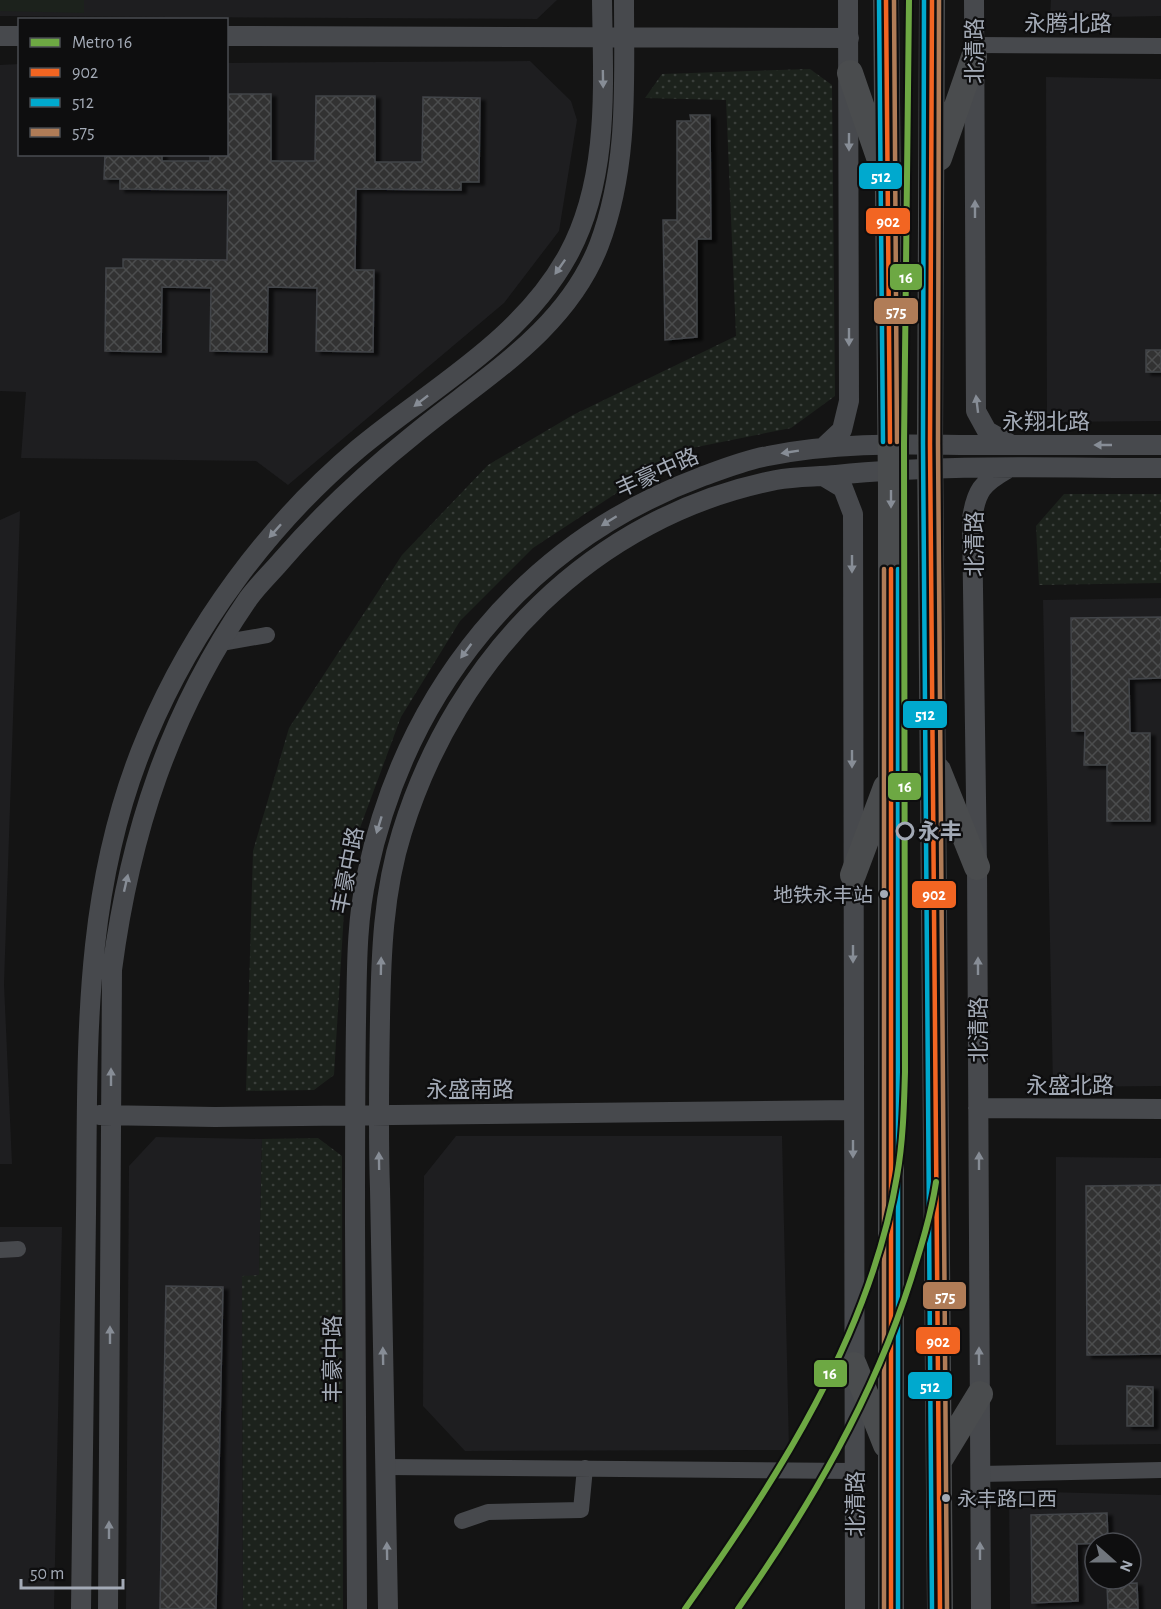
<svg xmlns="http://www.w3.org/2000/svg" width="1161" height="1609" viewBox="0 0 1161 1609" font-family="'Alegreya Sans','Noto Sans SC',sans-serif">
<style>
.built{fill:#1e1e20;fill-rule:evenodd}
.grass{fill:#1c221c}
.park{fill:url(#park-dots)}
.building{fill:url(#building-cross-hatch);stroke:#424448;stroke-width:1.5;filter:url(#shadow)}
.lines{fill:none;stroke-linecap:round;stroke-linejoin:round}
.minor{stroke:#47494d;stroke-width:16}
.tertiary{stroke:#47494d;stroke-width:20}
.primary{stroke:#4a4c4e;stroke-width:26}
.bus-1-casing{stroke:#0e0e0f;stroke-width:9}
.bus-2-casing{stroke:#0e0e0f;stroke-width:9}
.bus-3-casing{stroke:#0e0e0f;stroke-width:9}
.bus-1{stroke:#f26522;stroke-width:4.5}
.bus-2{stroke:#00a9ce;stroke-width:4.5}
.bus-3{stroke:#b07c57;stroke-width:4.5}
.metro-1-casing{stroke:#0e0e0f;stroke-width:10}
.metro-1{stroke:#6da843;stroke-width:6}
.oneway{fill:#878d96}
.oneway2{fill:#888e97}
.stop-dot{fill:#0e0e0f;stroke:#a3aab6;stroke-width:3}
.bus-dot{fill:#a3aab6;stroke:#0e0e0f;stroke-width:2}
.labels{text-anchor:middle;stroke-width:4.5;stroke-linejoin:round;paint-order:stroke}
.bus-label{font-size:20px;fill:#a3aab6;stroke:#0e0e0f;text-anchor:end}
.street-label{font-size:22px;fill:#a3aab6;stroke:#0e0e0f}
.stop-label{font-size:22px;font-weight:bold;fill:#a3aab6;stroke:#0e0e0f;text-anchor:start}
.line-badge{stroke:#0e0e0f;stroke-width:2}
.badge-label{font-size:16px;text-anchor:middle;font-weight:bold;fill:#fff}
</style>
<defs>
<pattern id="park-dots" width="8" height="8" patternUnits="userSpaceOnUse" patternTransform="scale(1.5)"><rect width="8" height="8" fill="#1c221c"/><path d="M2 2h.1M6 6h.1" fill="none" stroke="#3a3f3b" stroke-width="1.8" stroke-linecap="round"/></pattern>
<pattern id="building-cross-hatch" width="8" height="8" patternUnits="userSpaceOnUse" patternTransform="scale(1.5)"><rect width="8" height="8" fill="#313233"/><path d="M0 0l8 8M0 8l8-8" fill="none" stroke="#4c4d4e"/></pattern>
<filter id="shadow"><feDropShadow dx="5" dy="3" stdDeviation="1.5" flood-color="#0009"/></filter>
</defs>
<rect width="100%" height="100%" fill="#141414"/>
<!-- built -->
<path class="built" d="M0,0H557L537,19L0,16Z
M1051,0H1161V16L1050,18Z
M530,61L571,101L577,120L559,231L504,303L288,485L256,461L21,458L26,392L0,391V65L19,64L20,154H226L227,63Z
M1046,77L1161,79V421L1047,422Z
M20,511L4,984L12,1164H0V520Z
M1161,598V1086L1053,1087L1043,600Z
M456,1136H782L789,1450L465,1451L423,1406L424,1176Z
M156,1137L262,1139L259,1276L242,1277L243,1609H126L129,1166Z
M1056,1157L1161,1158V1444L1056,1445Z
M0,1227H62L54,1609H0Z
M1009,1491L1161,1495V1609H1010ZM1095,1543H1131V1579H1095Z"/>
<!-- grass -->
<path class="grass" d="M0,0H84V13L0,11Z"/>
<!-- park -->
<path class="park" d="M810,69L832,85L835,396L791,428L682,450L533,548L460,621L401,717L347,863L334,1075L314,1090L246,1091L253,851L289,728L402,555L488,465L573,415L736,336L726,100L645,98L662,74Z
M1064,494H1161V583L1039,585L1036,526Z
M318,1138L342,1156L343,1609H243L242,1276L259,1275L262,1139Z"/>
<!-- building -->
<path class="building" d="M226,94H271V161H315L316,96H375V162H422L423,97L480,98L479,182H461V190L356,189L355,270H374L373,352L316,351L317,288L268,287L267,352L210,351L211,288L162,287L161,352L105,351L106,268H123V259L227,260L228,190L120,189V179H104L105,154H162V161H210V154H226Z
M690,115H710L711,239H697V337L665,340L663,220H677V121H691Z
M1146,350H1161V372H1146Z
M1161,617V678L1129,679L1130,733H1150V821H1107V765H1084L1085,731H1072L1071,618Z
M1161,1185V1354L1087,1355L1086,1186Z
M166,1286L223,1287L216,1609H160Z
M1127,1386L1153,1387V1426H1127Z
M1107,1513L1108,1543L1077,1544L1078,1601L1032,1603L1031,1515Z
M1137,1583L1138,1609H1108L1107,1584Z"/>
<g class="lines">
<!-- minor -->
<path class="minor" d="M974,45L1161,46
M221,643L267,635
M0,1250L18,1249
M385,1467L854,1471
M980,1474L1161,1470
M462,1521L488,1512L581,1510L585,1468"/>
<!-- tertiary -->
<path class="tertiary" d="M974,0L976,411L987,431L1010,444
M0,36H20
M226,36L849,38
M825,446L842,430L849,401L848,0
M823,476L843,488L853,514L855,1609
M978,1108L1161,1109
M99,1115L215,1117L853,1110
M81,1609C83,1477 85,1345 86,1214C88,1049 81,891 147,736C193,627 267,526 358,449C430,389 521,341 568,255C610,178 603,85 602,0
M108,1609L112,970C130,833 169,714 248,599C258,585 271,573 282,560C321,515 365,474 411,437C479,380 565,333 599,245C629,166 624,83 624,0
M357,1609C356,1481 356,1352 355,1224C355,1157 355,1090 356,1022C357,973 356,922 367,874C406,691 524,543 701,477C723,469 745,460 768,456C831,443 895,444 960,445C1027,445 1094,445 1161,445
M388,1609C386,1469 383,1329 380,1189C378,1132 379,1075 380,1018C381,956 383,892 402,832C456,657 593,516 776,480C795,476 816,477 836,475C944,464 1053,468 1161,468
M981,1609L977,867L972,519C976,491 982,483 1007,469"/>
<!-- primary -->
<path class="primary" d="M886,0L891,489V1609
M932,0L930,444L940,1609
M850,73L881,163
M939,158L974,57
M938,770L977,867
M853,875L886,787
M854,1365L886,1445
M939,1461L980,1394"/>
<!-- bus-1 casing -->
<g class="bus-1-casing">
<path id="bus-1" d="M886,0L890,442
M932,0L930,444L940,1609
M891,569V1609"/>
</g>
<!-- bus-2 casing -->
<g class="bus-2-casing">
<path id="bus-2" d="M879,0L883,442
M924,0L923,444L932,1609
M898,569V1609"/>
</g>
<!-- bus-3 casing -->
<g class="bus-3-casing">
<path id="bus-3" d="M894,0L897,442
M939,0L938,444L947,1609
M884,569V1609"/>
</g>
<!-- bus-1 -->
<use href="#bus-1" class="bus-1"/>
<!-- bus-2 -->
<use href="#bus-2" class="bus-2"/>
<!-- bus-3 -->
<use href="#bus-3" class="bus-3"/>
<!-- metro-1 casing -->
<g class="metro-1-casing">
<path id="metro-1" d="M685,1609C777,1479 870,1336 897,1176C903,1142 904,1107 905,1072L904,444L909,0
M738,1609C810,1506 873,1399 911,1279C921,1247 931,1215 936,1182"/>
</g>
<!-- metro-1 -->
<use href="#metro-1" class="metro-1"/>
</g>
<!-- one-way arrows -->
<defs><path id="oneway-solid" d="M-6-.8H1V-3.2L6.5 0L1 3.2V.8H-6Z" transform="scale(1.5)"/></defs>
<g class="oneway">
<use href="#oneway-solid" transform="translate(603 79) rotate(89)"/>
<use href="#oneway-solid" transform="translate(849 142) rotate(90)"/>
<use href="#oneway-solid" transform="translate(975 209) rotate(-90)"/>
<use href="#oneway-solid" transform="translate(560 267) rotate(125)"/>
<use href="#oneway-solid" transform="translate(849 337) rotate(90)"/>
<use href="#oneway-solid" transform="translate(421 401) rotate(142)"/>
<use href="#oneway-solid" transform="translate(977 404) rotate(-97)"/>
<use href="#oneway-solid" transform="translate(1103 445) rotate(-180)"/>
<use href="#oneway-solid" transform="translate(790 452) rotate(171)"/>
<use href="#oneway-solid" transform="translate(609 521) rotate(148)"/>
<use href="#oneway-solid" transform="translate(275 531) rotate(132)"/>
<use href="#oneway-solid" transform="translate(852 564) rotate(90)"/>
<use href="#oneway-solid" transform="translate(466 651) rotate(127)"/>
<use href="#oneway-solid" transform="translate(852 759) rotate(90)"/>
<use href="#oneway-solid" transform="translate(379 825) rotate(107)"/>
<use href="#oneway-solid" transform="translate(126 883) rotate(-77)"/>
<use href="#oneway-solid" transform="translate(853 954) rotate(90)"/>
<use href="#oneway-solid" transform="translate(381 966) rotate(-89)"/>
<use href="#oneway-solid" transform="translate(978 966) rotate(-90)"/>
<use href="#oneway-solid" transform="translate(111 1077) rotate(-90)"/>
<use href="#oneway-solid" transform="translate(853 1149) rotate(90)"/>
<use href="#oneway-solid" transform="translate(379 1161) rotate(-91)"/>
<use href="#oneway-solid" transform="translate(979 1161) rotate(-90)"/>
<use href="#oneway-solid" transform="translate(110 1335) rotate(-90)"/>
<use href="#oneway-solid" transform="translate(383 1356) rotate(-91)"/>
<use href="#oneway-solid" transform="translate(979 1356) rotate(-90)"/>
<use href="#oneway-solid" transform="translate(109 1530) rotate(-90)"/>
<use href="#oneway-solid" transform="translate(387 1551) rotate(-91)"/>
<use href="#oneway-solid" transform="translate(980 1551) rotate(-90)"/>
</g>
<use class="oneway2" href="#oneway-solid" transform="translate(891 499) rotate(90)"/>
<!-- markers -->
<circle class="stop-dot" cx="905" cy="831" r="8"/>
<g class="bus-dot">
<circle cx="884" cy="894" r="5"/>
<circle cx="946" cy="1498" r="5"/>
</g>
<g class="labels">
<!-- bus labels -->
<g class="bus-label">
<text x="873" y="902">地铁永丰站</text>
<text x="957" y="1506" text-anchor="start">永丰路口西</text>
</g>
<!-- street labels -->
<g class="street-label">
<text x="1068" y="31">永腾北路</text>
<text transform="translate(974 51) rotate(-90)" y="8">北清路</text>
<text x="1046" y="429">永翔北路</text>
<text transform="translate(657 472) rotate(-24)" y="8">丰豪中路</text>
<text transform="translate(974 544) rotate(-90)" y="8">北清路</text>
<text transform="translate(347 870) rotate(-79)" y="8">丰豪中路</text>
<text transform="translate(978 1030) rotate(-90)" y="8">北清路</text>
<text x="1070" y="1093">永盛北路</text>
<text x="470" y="1097">永盛南路</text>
<text transform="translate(332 1359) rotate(-90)" y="8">丰豪中路</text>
<text transform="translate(855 1504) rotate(-90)" y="8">北清路</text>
</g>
<!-- stop labels -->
<g class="stop-label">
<text x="918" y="839">永丰</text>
</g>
</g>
<g class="line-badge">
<rect x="858" y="162" width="45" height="28" rx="6" fill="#00a9ce"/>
<rect x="865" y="207" width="46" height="28" rx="6" fill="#f26522"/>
<rect x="889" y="263" width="34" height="28" rx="6" fill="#6da843"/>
<rect x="873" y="297" width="46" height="28" rx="6" fill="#b07c57"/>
<rect x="902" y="700" width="46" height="29" rx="6" fill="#00a9ce"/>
<rect x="887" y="772" width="35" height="29" rx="6" fill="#6da843"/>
<rect x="911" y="880" width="46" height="29" rx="6" fill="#f26522"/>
<rect x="922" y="1281" width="45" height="29" rx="6" fill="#b07c57"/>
<rect x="915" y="1326" width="46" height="29" rx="6" fill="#f26522"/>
<rect x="813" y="1359" width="35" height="29" rx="6" fill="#6da843"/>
<rect x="907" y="1371" width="46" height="29" rx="6" fill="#00a9ce"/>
</g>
<g class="badge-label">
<text x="881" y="182">512</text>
<text x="888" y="227">902</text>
<text x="906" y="283">16</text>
<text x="896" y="317">575</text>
<text x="925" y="720">512</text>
<text x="905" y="792">16</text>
<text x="934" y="900">902</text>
<text x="945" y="1302">575</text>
<text x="938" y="1347">902</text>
<text x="830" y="1379">16</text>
<text x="930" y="1392">512</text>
</g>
<!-- legend -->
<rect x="18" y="18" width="210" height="138" fill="#0e0e0f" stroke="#4a4c52" stroke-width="1.5"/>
<rect x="30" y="38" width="30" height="9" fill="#6da843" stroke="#4a4c52" stroke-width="1.5"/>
<text x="72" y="48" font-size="18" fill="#a3aab6">Metro 16</text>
<rect x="30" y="68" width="30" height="9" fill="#f26522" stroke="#4a4c52" stroke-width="1.5"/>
<text x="72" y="78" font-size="18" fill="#a3aab6">902</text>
<rect x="30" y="98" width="30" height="9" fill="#00a9ce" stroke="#4a4c52" stroke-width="1.5"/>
<text x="72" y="108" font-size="18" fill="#a3aab6">512</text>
<rect x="30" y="128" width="30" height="9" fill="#b07c57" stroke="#4a4c52" stroke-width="1.5"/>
<text x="72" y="138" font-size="18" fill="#a3aab6">575</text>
<!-- north arrow -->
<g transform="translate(1113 1561) rotate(111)"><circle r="28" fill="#0e0e0f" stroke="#4a4c52" stroke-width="1.5"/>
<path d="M0-4.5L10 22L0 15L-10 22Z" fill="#71767d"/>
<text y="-9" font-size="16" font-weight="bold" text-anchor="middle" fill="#a3aab6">N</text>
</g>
<!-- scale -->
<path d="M21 1579v9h102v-9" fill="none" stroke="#a3aab6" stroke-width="3"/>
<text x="30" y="1579" font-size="18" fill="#a3aab6" stroke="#0e0e0f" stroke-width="4.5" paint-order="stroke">50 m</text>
</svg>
